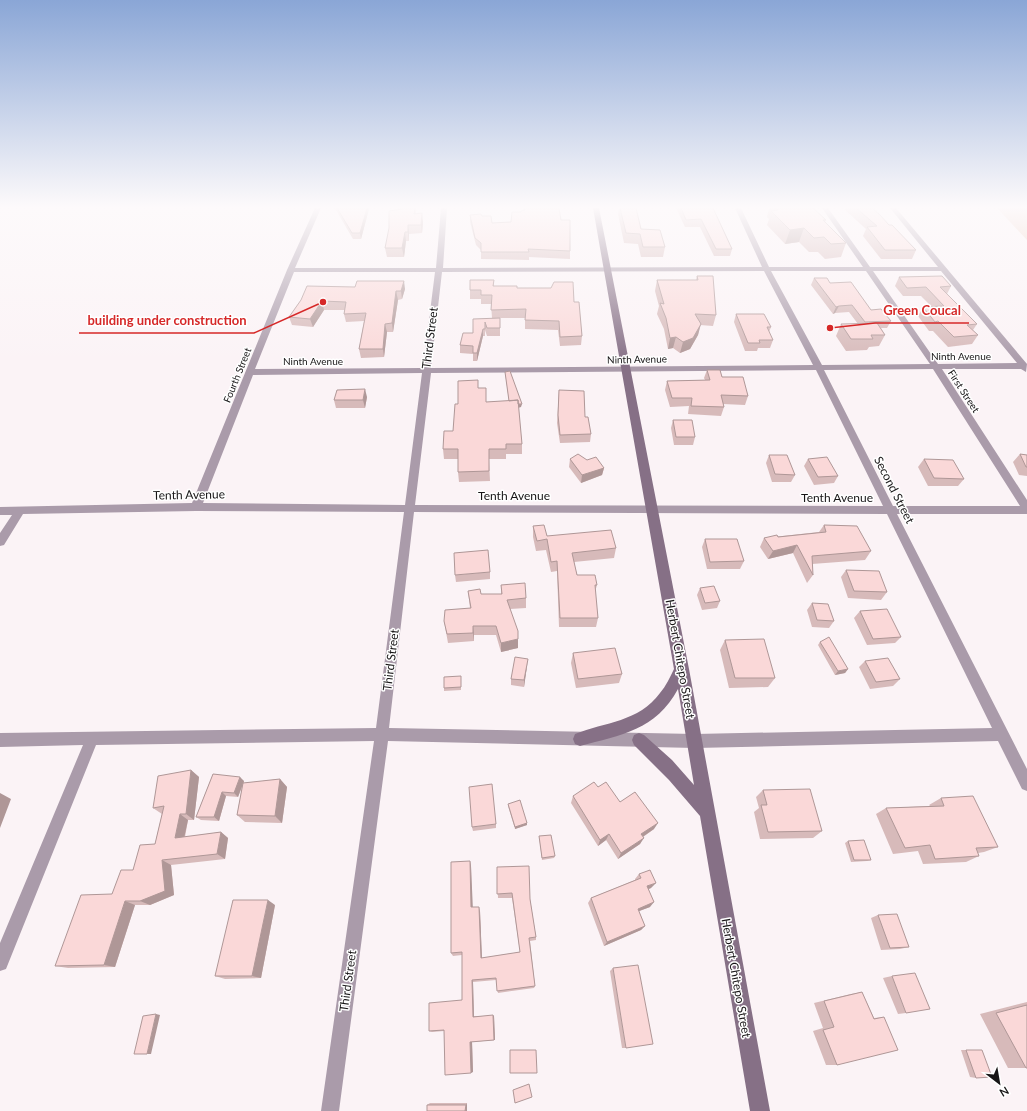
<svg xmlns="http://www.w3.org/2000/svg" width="1027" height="1111" viewBox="0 0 1027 1111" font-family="Lato,sans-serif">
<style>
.green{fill:#e8c6b7}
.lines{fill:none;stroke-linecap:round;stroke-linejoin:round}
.street{fill:#aa9baa;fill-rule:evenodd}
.secondary{fill:#867086;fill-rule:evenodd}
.wall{fill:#d7baba}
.shaded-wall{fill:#af9797}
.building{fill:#fad8d8;stroke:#af9797}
.labels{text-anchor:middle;stroke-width:3;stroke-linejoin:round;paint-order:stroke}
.far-street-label{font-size:10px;fill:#171516;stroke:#fff}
.street-label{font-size:12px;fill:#171516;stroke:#fff}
.leader{fill:none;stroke:#d62828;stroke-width:1.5}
.callout-dot{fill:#d62828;stroke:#fff;stroke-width:1.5}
.callout-label{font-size:13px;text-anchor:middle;font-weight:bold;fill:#d62828;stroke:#fff;stroke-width:3;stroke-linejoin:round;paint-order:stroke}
</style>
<rect width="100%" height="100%" fill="#fbf3f6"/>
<!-- green -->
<path class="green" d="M997,208H1027V240Z"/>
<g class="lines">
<!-- street -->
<path class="street" d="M315,208H321L295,268H436L441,208H447L443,268L762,267L735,208H741L769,267H863L822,208H828L870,267H938L890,208H896L1027,364L1026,372L1021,369H942L1027,500V514H897L1027,769V791L1022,789L998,741L695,748L388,741L339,1111H321L374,741L96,745L6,969L0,971V943L83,745L0,747V733L376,728L404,512L196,511L23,514L4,545L0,546V533L12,515H0V507L192,503L287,270ZM764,271L813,365L431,368L442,272ZM771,271H866L930,364L822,365ZM873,271H941L1017,363L938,364ZM294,272H435L423,368L255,369ZM933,369L1020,506H893L824,370ZM816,370L883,506L415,505L431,373ZM422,373L405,505L203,503L253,375ZM414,512L887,514L992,728L695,734L389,728Z"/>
<!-- secondary -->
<path class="secondary" d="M593,208H599L689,669L770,1111H750L700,816L669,780L634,745L632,740L634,735L639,733L644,735L672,760L694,785L678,689C656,730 621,735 580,746L575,744L573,739L575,734C605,722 639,722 660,693C666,686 670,677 674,669Z"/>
</g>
<!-- wall -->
<path class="wall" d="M335,208H369V209L361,239H353L336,210Z
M402,208H416V214L423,222L422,233L409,234V241H406L404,257H387L385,248Z
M523,208H559L561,220L570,251V259L529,257V260L481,259V250L476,245L470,222V215L482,216L492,223L511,222L521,212V211H523Z
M619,208H636L641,229L665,247L663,257H641L638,244L624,243L618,214Z
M678,208H713L732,249L730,256H714L700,227H685L677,210Z
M769,208H813L826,220L825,222L846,243L841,257L825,259L818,252H809L799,242L785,244L767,225L769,219L767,217Z
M846,208H872L889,225L916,250L912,259H881L863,236L866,229L845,210Z
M697,276L716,315L713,326L700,325L698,335L690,349L680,353L673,348L668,349L664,329L657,314L659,306L655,291L657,280H696Z
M899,277L951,286L947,294L977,324L973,330L978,335L972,344L948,347L933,331H929L918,316L923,307L931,306L921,296H903L895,286Z
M814,278L891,321L887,328H881L885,335L879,346L869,347L867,350L846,351L836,336L841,324H858L849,312L835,313L833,314L811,285Z
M494,280V286L517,288L574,302L582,336L581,345L560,346L558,330L525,329V318H500V336H487L485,330V336H483L477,361H473V354L460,353V345L473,333L492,318L491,304H481V299H470V290Z
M405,289L402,299L398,300L393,332H387L384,357L361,358L359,349L364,321L346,322L344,314L345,310H324L313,327L292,325L289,317L301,300Z
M736,314L771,327L769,332L773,340L770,348H758L757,351H745L734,322Z
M707,370L722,377L748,396L745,405L723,404L724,407L721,416L688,414L689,406L670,407L665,390L667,381L705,380L704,378Z
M505,372L521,407L518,408L522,444V454H506V459H489L490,481L459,482L458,472V459H444L443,449L453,431L458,404L478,388L486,402L509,401Z
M559,390L591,434L590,442L560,443L557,423Z
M367,397L365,408H336L334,400Z
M673,420L695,437L693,445H674L671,428Z
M1020,454L1027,455V476L1019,475L1013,462Z
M769,455L795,475L791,482H772L766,463Z
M570,459L587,460L604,468L602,475L581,483L569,467Z
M808,459L838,476L834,483L814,485L804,466Z
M924,459L964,479L958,486H928L918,467Z
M824,525L871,551L865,560L812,564L813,575L807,583L793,553L768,559L760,547L764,538L819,532Z
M533,526L547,536L616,548L614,558L574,562L577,575L597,585L595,592L598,618L596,627H559L557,571L551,572L546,550L536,551L533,537Z
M705,539L744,561L740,569H707L702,547Z
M846,570L887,592L881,600L848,598L841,577Z
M490,572V579L456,582L455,575Z
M501,585L526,598V608L510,609L518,648L501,652L496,635H474V641L448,643L444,621L470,608L468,591L481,594H501Z
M700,588L720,601L717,608L702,610L697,595Z
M812,603L834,621L829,628L812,627L807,610Z
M860,611L901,637L895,643L867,645L854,618Z
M725,640L775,678L768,687L729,688L720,650Z
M820,642L848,669L845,673L835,675L818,645Z
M573,653L622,674L619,683L576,688L571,663Z
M865,661L900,679L893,686L870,689L859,667Z
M527,666L524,687L511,685V679Z
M461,680V690L444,691V688Z
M191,770L199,777L194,820H188L185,837L221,832L228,838L225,859L171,865L174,895L150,905H135L115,967L68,968L55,966L112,894L155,844L162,814L153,808Z
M213,774L244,781V783L280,779L287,787L282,823L245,822L237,815L242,787L238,797L226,796L219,821L201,820L196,817Z
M598,787L620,802L654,829L643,837L640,844L618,859L606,840L598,846L571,803L573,796Z
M763,790L822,831L813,838L760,839L754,812L759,808L756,797Z
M941,798L998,847L984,852L978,853L979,856L966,862L923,864L918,851L893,854L876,814L886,808L930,806L929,805Z
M508,804L527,823V825L515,829L508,806Z
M496,824V828L473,831L472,827Z
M539,836L555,856L554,858L542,860Z
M848,841L871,860L867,861L851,862L845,843Z
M470,861L471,866L472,907L480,911L482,958L520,952L512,898H498L497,867L530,899L536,937V940L530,941L535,986L534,988L498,993L496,980L473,982L474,1016H494L495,1040L472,1042L473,1072L444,1031L432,1032L429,1031L462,1000V955L453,956L451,953Z
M639,874L651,888L649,889L650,907L639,911L645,926L641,930L604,946L588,903L591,898L635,880V879Z
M275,905L261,978L225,979L215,976Z
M878,915L909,947L900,949L881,950L871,918Z
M613,968L626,1048H622L610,971Z
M892,976L906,1013L898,1014L883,978Z
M862,992L874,1018L884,1017L837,1065H826L813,1031L823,1028L814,1003L851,994Z
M1027,1002V1068H1008L980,1014Z
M961,1050H982L976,1078L970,1077Z
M430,1103H467V1111H427V1105Z"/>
<!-- shaded-wall -->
<path class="shaded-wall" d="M367,208H369V209L361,239L360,233Z
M422,213L423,222L422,233L421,225Z
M408,225L409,234V241L408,232Z
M804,228L799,242L785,244L790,230Z
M405,232L406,241L404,257L402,248Z
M404,281L405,289L402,299L401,291Z
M396,291L398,300L393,332L392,323Z
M322,301L324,310L313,327L310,319Z
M839,306L835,313L833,314L836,307Z
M385,324L387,332L384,357L383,349Z
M701,324L698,335L690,349L680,353L683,342Z
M483,329V336L477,361V353Z
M676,337L673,348L668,349L670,338Z
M365,389L367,397L365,408L363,400Z
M522,404L521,407L510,409L509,405Z
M604,468L602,475L581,483L582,475Z
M797,545L793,553L768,559L773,551Z
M473,626L474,635V641L473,633Z
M518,639V648L501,652V643Z
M528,659L524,687V680Z
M848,669L845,673L835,675L838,671Z
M191,770L199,777L194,820L186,814Z
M240,777L244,781L238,797L234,793Z
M280,779L287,787L282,823L275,816Z
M222,792L226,796L219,821L214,817Z
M0,793L11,799L0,828Z
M180,814L188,820L183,843L175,838Z
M527,823V825L515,829V827Z
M658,823L654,829L638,840L641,834Z
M221,832L228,838L225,859L217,854Z
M609,834L606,840L598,846L600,840Z
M644,838L640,844L618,859L621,853Z
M162,860L171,865L174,895L150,905L140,901Z
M470,861L471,866L473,911L471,907Z
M656,883L651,888L643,891L647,886Z
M268,900L275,905L261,978L252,976Z
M125,901L135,905L115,967L104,965Z
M654,902L650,907L634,913L638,909Z
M479,907L480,911L482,961L481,958Z
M645,926L641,930L604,946L607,942Z
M472,980L473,982L474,1018L473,1017Z
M156,1014L160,1015L151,1054H147Z
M493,1015L494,1016L495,1040H494Z
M470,1042H472L473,1072L471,1073Z
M467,1103V1111H465L466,1105Z"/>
<!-- building -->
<path class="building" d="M337,208H367L360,233H352Z
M402,208H415L414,214L422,213L421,225H408V232H405L402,248H385L389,228V211L402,209Z
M524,208H559L561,220H570V251L528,249L529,252H481V243L475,238L470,215L481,214L482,216H491L492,223L511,222L512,212H521V211L525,210Z
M620,208H636L641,229L660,230L665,247H643L640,234L626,233Z
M681,208H713L732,249H716L701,219L686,220Z
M775,208H813L826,220H823L846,243L831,244L824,237L814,238L804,228L790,230L771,211L778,210Z
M856,208H872L880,215L889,225H892L916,250H885L867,227L877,226Z
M697,276H713L716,315L695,314L701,324L693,338L683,342L676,337L670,338L666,318L660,303L664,304L657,280H698Z
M942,276L951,286L940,287L977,324L967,325L978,335L954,337L938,321L935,322L923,307L944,306L926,287L907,288L899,277Z
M814,278H827L830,283L851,282L871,310L881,309L891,321L865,322L852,305L839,306L836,307Z
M470,280H494L493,286H517V288H551L554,282H573L574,302H579L582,336L560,337L559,321L525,320L526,309L491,310L492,295H481V290H470Z
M357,281H404L401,291H396L392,323L385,324L383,349H359L366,313L344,314L346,302L322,301L310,319L289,317L301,300L307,286L355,287Z
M736,314H764L771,327H767L773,340H759L760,343H748Z
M500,318V328H487L485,322V329H483L477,353H473V346L460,345L463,333H473V319Z
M877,323L885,335H871L873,339H851L841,324Z
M707,370H720L722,377H743L748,396L721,395L724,407L691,406L692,398H672L667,381L710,380Z
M510,371L522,404H518V400L509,401L505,372Z
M478,380V388H486V402L518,400L522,444H506V449H489V471L458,472V449H443L444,431H453L455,404H458V381Z
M365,389L363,400H334L337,390Z
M559,390L584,391L585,417H588L591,434L560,435L558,415Z
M673,420H692L695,437H676Z
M578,454L587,460L596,457L604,468L582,475L570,459Z
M1020,454L1027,455V467H1026Z
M769,455H787L795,475L775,474Z
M827,457L838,476L818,477L808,459Z
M924,459L953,460L964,479L934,478Z
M544,525L547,536L611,530L616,548L572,553L577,575H595L597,585H595L598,618H560L557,561L551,562L547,539L537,541L533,526Z
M824,525L857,526L871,551L812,556L813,575L797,545L773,551L764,538L777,535L778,537L826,532Z
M705,539H737L744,561L710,562Z
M488,550L490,572L455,575L454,553Z
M846,570L879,571L887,592L854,591Z
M525,583L526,598L507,600L518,631V639L501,643L496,626H473V633L447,634L444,621L445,610L471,608L468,591L480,589L481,594H502L501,585Z
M714,586L720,601L705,603L700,588Z
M812,603L828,604L834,621L817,620Z
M887,609L901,637L873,639L860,611Z
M829,637L848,669L838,671L820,642Z
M764,639L775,678H735L725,640Z
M615,648L622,674L578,679L573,653Z
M515,657L528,659L524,680L511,679Z
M888,658L900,679L876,682L865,661Z
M461,676V687L444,688V677Z
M191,770L186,814H180L175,838L221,832L217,854L162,860L165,891L140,901H125L104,965L55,966L81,895L112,894L121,870H133L140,845L155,844L164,806L153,808L158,776Z
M213,774L240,777L234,793L222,792L214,817H196Z
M280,779L275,816L237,815L243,783Z
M594,782L598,787L606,782L620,802L635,792L658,823L641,834L644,838L621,853L609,834L600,840L573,796Z
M492,784L496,824L472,827L469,787Z
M810,789L822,831L768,832L761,805H767L763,790Z
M973,796L998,847L976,848L979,856L935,859L930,845L905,848L886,808L944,806L941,798Z
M520,800L527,823L515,827L508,804Z
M551,835L555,856L542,858L539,836Z
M864,840L871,860H854L848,841Z
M470,861L471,907H479L481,958L520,952L512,893L497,894V867L529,866L530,899L536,937L529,938L535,986L497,991L496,978L472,980L473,1017L493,1015L494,1040L470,1042L471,1073L445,1075L444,1030L429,1031V1003L462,1000V952L451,953V862Z
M650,870L656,883L647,886L654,902L638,909L645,926L607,942L591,898L641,878L639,874Z
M233,900H268L252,976H215Z
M897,914L909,947L890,948L878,915Z
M638,965L653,1044L626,1048L613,968Z
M915,973L930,1009L906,1013L892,976Z
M862,992L874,1019L884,1017L898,1050L837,1065L823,1030L834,1027L824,1001Z
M1027,1005V1068H1026L996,1013Z
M156,1014L147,1054H134L143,1016Z
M510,1050H536L537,1073H510Z
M966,1050H982L992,1077L976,1078Z
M529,1084L532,1097L515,1103L513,1090Z
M427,1105H466L465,1111H427Z"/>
<!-- sky -->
<linearGradient id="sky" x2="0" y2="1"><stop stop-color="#8aa6d6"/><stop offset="0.57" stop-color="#fdfafb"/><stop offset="1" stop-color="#fdfafb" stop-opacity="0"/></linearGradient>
<rect width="1027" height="363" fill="url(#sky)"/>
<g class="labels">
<!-- far-street labels -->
<g class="far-street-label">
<text x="961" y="360">Ninth Avenue</text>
<text transform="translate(637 359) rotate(-1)" y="4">Ninth Avenue</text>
<text x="313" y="365">Ninth Avenue</text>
<text transform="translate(237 375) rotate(-68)" y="4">Fourth Street</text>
<text transform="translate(964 391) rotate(57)" y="4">First Street</text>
</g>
<!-- street labels -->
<g class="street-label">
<text transform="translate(430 338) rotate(-83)" y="4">Third Street</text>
<text transform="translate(894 490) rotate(63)" y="4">Second Street</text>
<text transform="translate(189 495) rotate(-1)" y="4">Tenth Avenue</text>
<text x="514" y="500">Tenth Avenue</text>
<text x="837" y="502">Tenth Avenue</text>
<text transform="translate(680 659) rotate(80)" y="4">Herbert Chitepo Street</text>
<text transform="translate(391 660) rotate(-83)" y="4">Third Street</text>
<text transform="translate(736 978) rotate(80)" y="4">Herbert Chitepo Street</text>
<text transform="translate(348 981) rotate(-82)" y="4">Third Street</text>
</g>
</g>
<!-- callouts -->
<path class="leader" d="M830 328L875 323H969M323 302L254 333H79"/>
<g class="callout-dot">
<circle cx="830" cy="328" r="4"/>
<circle cx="323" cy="302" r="4"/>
</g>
<g class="callout-label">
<text x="922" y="315">Green Coucal</text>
<text x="167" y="325">building under construction</text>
</g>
<!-- north arrow -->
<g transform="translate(999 1083) rotate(149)" stroke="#ffffff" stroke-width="3" paint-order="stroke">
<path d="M0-3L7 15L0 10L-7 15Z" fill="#171516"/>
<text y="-6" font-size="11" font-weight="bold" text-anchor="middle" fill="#171516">N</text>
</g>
</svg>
